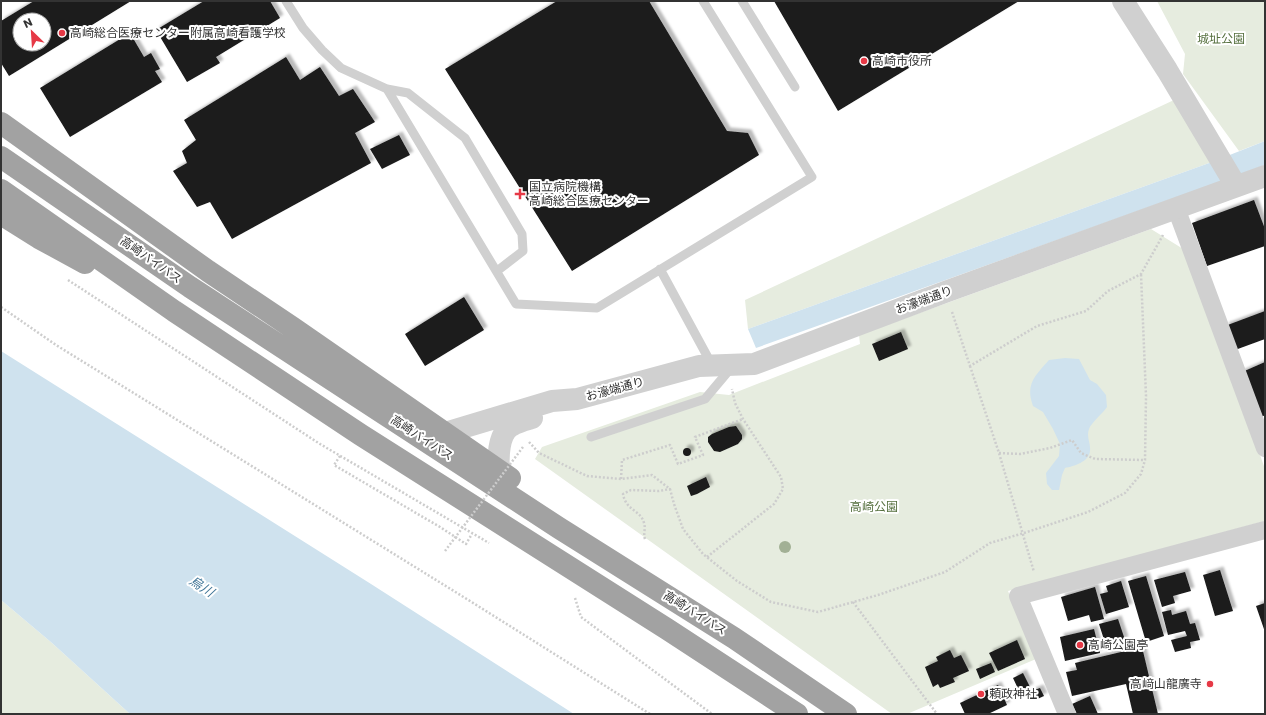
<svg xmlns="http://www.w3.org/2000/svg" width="1266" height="715" viewBox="0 0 1266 715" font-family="Poppins,'Noto Sans JP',sans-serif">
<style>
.green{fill:#e6ecdf}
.water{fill:#cfe2ee}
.building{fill:#1a1a1a;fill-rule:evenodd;filter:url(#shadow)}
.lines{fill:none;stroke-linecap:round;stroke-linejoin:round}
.path{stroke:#cdcdcd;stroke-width:2.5;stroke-dasharray:2 2;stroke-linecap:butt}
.service{stroke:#d0d0d0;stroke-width:9}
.minor{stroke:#d0d0d0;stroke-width:18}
.tertiary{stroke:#d0d0d0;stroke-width:22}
.trunk{stroke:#a2a2a2;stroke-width:22}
.path-bridge{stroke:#cdcdcd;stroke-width:2.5;stroke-dasharray:2 2;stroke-linecap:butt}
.tree{fill:#a2b095}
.poi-dot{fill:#e63946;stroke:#fff;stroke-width:1.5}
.labels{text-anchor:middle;stroke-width:4;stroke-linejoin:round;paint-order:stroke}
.poi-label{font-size:12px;fill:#333;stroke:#fff;text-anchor:start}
.park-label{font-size:12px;fill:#56703f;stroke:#fff}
.street-label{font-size:12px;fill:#333;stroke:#fff}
.water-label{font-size:13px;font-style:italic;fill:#3f7597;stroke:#fff}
</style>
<defs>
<filter id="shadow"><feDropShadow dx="3.5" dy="-3.5" stdDeviation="1" flood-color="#0004"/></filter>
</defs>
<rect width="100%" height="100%" fill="#fff"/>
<!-- green -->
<path class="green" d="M1157,1H1265V141L1239,151L1183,74L1185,54Z
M1174,100L1212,162L748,329L745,300Z
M1151,229L1188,252L1265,469V521L1008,591L1036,659L907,714H892L535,459L542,447L700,392L729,395L860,344L859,335Z
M1,600L52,643L130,714H1Z"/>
<!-- water -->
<path class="water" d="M1265,141V165L1230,178L756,348L748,329L1212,162Z
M1,351L371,584L574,714H130L52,643L1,600Z
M1065,358L1079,359L1090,380L1097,384L1106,395L1107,407C1103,413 1091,423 1089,429C1086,438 1091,443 1090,451C1089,462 1074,466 1065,468L1062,475L1059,490H1052L1047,484L1046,473L1059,456L1060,444L1053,429L1043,412L1033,406C1025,384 1035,376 1049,360Z"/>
<!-- building -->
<path class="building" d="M34,1H131L9,76L1,63V21ZM20,20H44V44H20Z
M204,1H270L280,18L216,57L220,63L187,82L156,30Z
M557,1H649L727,131L748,133L759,155L572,271L445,69Z
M774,1H1019L838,111Z
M130,33L144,57L151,53L160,69L155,71L162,82L70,137L40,88Z
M286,57L300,80L320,67L339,96L353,89L375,122L355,133L371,163L232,239L210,202L197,207L173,171L187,163L182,151L196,140L184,120Z
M399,135L410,155L382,169L370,149Z
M1254,200L1265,229V246L1207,266L1192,223Z
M464,297L484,330L425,366L405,334Z
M1265,311V339L1235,350L1225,326Z
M901,332L908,349L879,361L872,344Z
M1265,362V415L1260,418L1240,373Z
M736,426L742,435V439L738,444L720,452L714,451L708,442V437L712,434L729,427Z
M683 452a4 4 0 1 1 8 0a4 4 0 1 1-8 0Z
M706,477L710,487L697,494L691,496L687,486Z
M1220,570L1233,611L1215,616L1203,575Z
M1185,572L1191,591L1173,596L1175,603L1162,607L1154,580Z
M1146,576L1164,636L1146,642L1128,581Z
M1121,581L1129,607L1106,614L1100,594L1108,592L1106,586Z
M1095,587L1104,619L1091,622L1089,615L1068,621L1061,597Z
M1265,603V632L1256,606Z
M1171,610L1172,615L1186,611L1190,624L1195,623L1200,640L1190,642L1191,648L1175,652L1171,640L1187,636L1185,631L1168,635L1162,612Z
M1118,619L1125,640L1106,646L1099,624Z
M1094,629L1100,653L1065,661L1060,637Z
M1017,640L1025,659L998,671L989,653Z
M1142,647L1158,714H1133L1126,684L1072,696L1066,672L1077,670L1075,663Z
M950,650L954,658L961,655L969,671L953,678L955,682L940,688L938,684L933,687L925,667L938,661L936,657Z
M991,663L995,672L980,679L976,669Z
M1023,673L1030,687L1020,693L1013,678Z
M998,685L1007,705L988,714H965L960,703Z
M1040,688L1044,696L1035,700L1032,691Z
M1090,696L1098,714H1077L1072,704Z"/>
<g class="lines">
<!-- path -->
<path class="path" d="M68,280L320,444L489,543
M1,307L56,345L470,601L650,714
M952,312L970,366L1037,326L1086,311L1108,291L1141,274L1163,235
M970,366L999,453L1034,572
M529,442L539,453L587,476L621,479L652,475L670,489L674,504L683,529L703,554L737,581L771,602L818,612L878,595L945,572L990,543L1024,533L1088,512L1125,493L1141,474L1145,460L1146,396L1141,274
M999,453L1020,454L1050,448L1072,440L1081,453L1095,459L1145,460
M340,456L334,465L440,527L466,544L472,534
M621,479L622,460L670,445L678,464L703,455L695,437L743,419
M645,539C643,534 646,528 644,523C641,510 626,511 623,494L631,490L659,491L670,489
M707,557L774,504L783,489L781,477L743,419L735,403L732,389
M575,598L581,617L712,714
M853,602L937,714"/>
<!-- service -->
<path class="service" d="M286,1L303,28L322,50L341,68L387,89L408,93L465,138L522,234L523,251L497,271
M742,1L795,87
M387,89L516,304L597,308L812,177L703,1
M660,269L712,365
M591,437L705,399L731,368"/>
<!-- minor -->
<path class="minor" d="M1176,208L1265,448
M1067,714L1018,596L1265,530"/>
<!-- tertiary -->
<path class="tertiary" d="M1123,1L1167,70L1236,186
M445,433L552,401L577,399L699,366L754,364L945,292L1265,176
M499,471C498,458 498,434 511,426C517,422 525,420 532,418"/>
<!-- trunk -->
<path class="trunk" d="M1,123L208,271L293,328L510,478
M1,157L190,287L559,528L734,638L846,714
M1,190L174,311L361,435L667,629L797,714
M1,214L39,238L85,263"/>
<!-- path-bridge -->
<path class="path-bridge" d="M445,551L523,447"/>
</g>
<!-- trees -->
<circle class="tree" cx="785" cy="547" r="6"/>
<!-- markers -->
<g class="poi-dot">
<circle cx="62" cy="33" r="4"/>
<circle cx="864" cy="61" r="4"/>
<path d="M518 188h4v4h4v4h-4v4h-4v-4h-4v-4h4z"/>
<circle cx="1080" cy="645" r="4"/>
<circle cx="1210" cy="684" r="4"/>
<circle cx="981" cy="694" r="4"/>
</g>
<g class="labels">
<!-- poi labels -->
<g class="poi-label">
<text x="70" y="37">高崎総合医療センター附属高崎看護学校</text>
<text x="872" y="65">高崎市役所</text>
<text x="529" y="191">国立病院機構<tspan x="529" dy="14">高崎総合医療センター</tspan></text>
<text x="1088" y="649">高崎公園亭</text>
<text x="1202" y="688" text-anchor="end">高﨑山龍廣寺</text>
<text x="989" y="698">頼政神社</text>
</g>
<!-- park labels -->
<g class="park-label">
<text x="1221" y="43">城址公園</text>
<text x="874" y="511">高崎公園</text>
</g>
<!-- street labels -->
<g class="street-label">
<text transform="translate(151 260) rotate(35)" y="4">高崎バイパス</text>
<text transform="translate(924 300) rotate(-20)" y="4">お濠端通り</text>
<text transform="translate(615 389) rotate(-15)" y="4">お濠端通り</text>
<text transform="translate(422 438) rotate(33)" y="4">高崎バイパス</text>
<text transform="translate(695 613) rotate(32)" y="4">高崎バイパス</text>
</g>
<!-- water labels -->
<g class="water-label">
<text transform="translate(202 586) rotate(33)" y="5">烏川</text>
</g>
</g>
<!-- border -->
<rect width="1266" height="715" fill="none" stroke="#333333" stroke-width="4"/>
<!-- north arrow -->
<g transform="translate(32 32) rotate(335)"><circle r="19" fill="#ffffff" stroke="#adadad"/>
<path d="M0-3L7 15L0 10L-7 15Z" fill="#e63946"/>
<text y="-6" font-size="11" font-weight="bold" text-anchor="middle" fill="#333333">N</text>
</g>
</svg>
